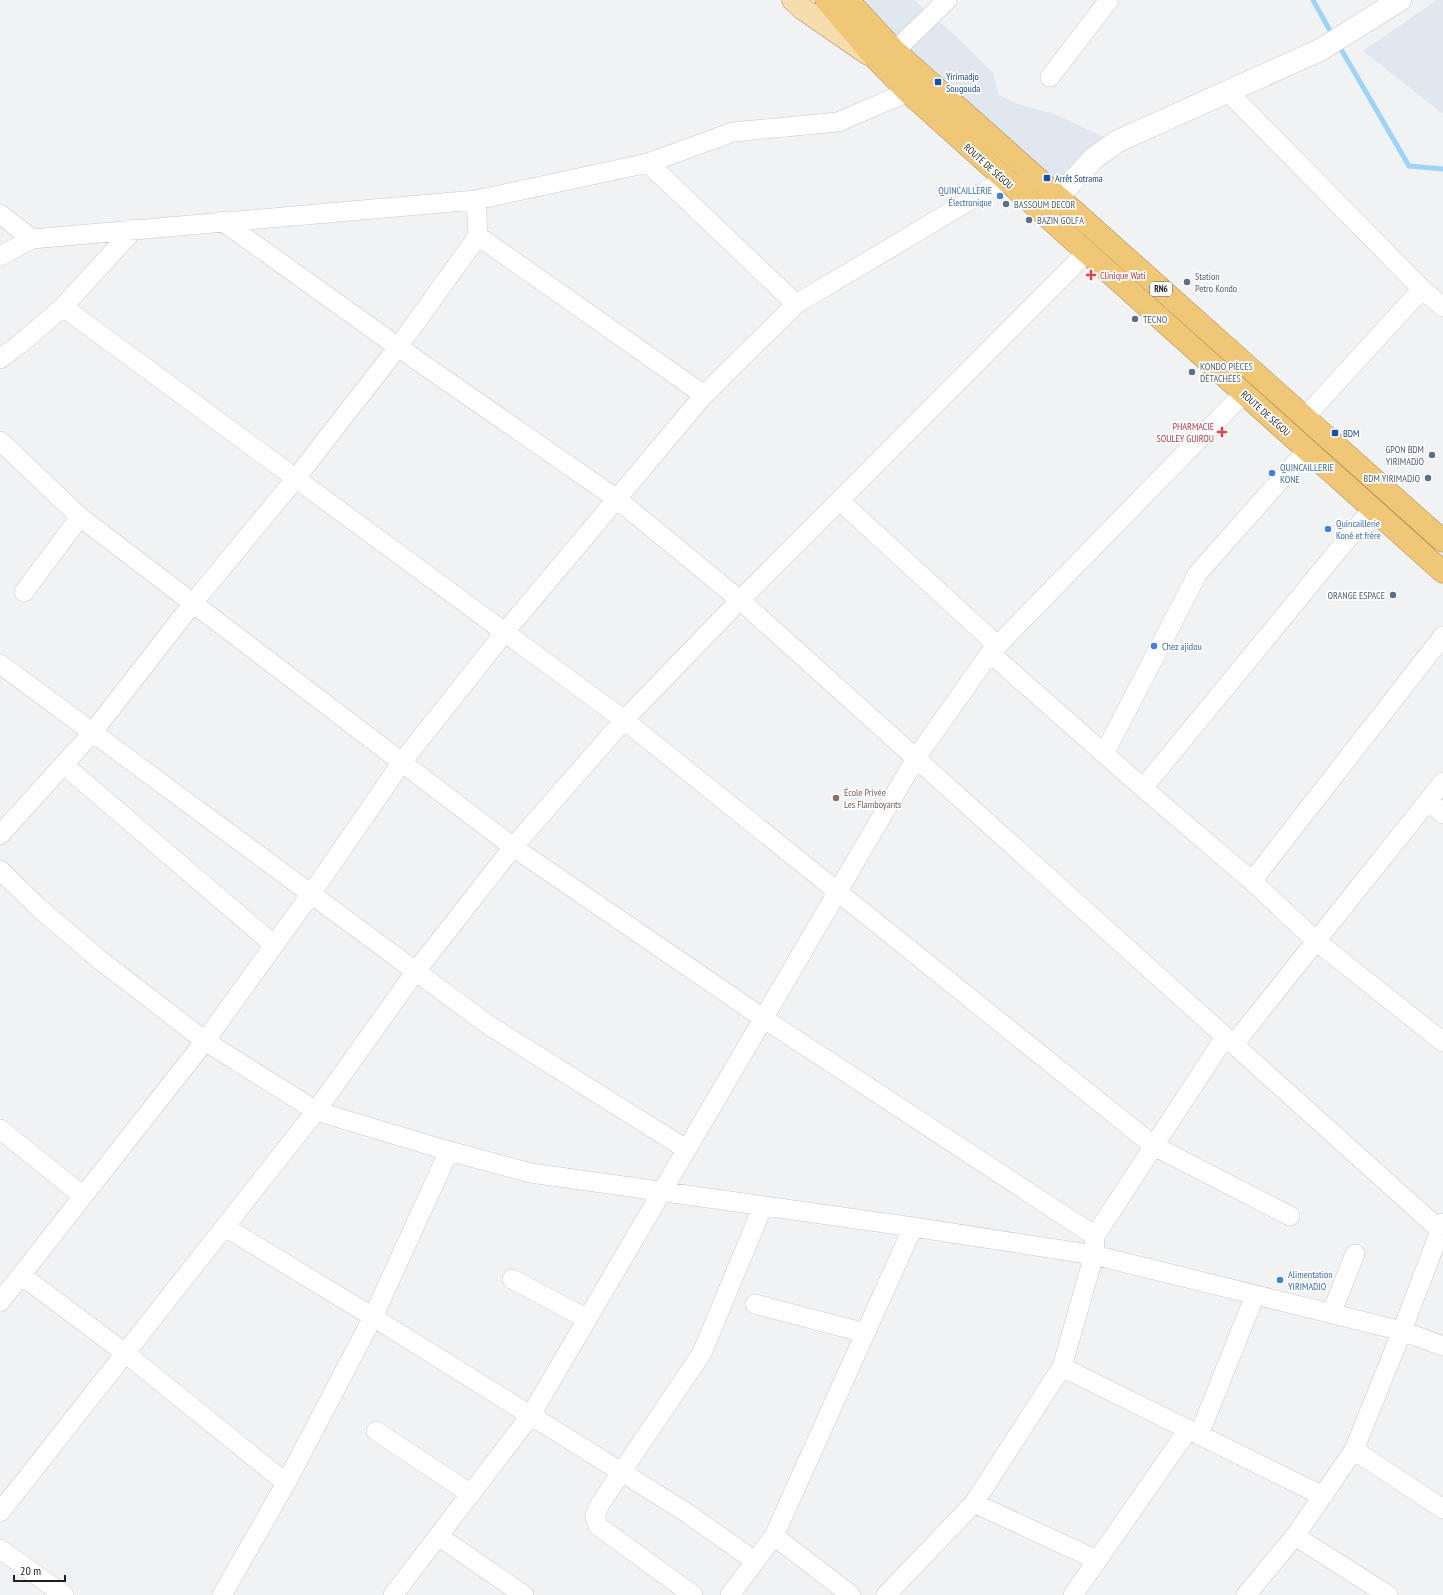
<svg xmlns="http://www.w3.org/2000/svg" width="1443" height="1595" viewBox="0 0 1443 1595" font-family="'PT Sans Narrow',sans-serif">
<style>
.built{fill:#e1e7ef}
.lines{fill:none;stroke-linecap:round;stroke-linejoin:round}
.stream{stroke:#9dd4f9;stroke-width:5}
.street-casing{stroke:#c7c8ca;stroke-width:20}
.secondary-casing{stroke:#c7c8ca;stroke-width:23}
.primary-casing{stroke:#a78c59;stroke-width:23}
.highway-casing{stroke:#a78c59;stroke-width:23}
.street{stroke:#fff;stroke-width:19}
.secondary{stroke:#fff;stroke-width:22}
.primary{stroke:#f6ddad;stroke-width:22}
.highway{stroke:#f0c777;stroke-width:22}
.transit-dot{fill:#1a4fb4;stroke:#fff;stroke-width:1.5}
.shop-dot{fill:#3f7fe0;stroke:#fff;stroke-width:1.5}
.service-dot{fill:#5c6f8a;stroke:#fff;stroke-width:1.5}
.health-dot{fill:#e0444e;stroke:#fff;stroke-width:1.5}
.education-dot{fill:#8d6e63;stroke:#fff;stroke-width:1.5}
.labels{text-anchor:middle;stroke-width:3.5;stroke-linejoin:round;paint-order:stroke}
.shield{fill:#fff;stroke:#626263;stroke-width:1}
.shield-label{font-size:9px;font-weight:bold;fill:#1f1f20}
.transit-label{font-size:10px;fill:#164399;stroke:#fff;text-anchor:start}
.street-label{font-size:10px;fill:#1f1f20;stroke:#fff}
.shop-label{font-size:10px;fill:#366cbe;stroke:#fff;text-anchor:start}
.service-label{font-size:10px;fill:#4e5e75;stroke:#fff;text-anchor:start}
.health-label{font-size:10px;fill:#be3a42;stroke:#fff;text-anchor:start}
.education-label{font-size:10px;fill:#785e54;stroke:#fff;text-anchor:start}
</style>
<rect width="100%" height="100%" fill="#f0f2f3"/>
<!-- built -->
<path class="built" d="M866,0H914L957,37L993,73L999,95L1018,104L1054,114L1104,137L1086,160L1057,191L950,90L935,72L859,9Z
M1437,0H1443V114L1363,51Z"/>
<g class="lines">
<!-- stream -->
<path class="stream" d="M1313,0L1333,36
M1338,44L1409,166L1443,169"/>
<!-- street casing -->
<g class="street-casing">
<path id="street" d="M895,51L947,0
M1050,77L1109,0
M1228,92L1422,289L1443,307
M648,163L796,304
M0,214L32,239
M222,221L398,347L617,499L740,600L1440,1230
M478,236L704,395
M0,256L32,239L476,200L648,163L733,132L838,122L908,92
M63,307L624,720L1154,1146L1290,1216
M0,359L20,344L63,307L134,229
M1305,417L1422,289
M0,441L80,517L513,847L763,1018L1095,1236
M840,501L997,645
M24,592L80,517
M990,653L1143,788L1252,881L1316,941L1443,1042
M0,664L487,1024L686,1149
M1104,754L1198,573L1307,450
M64,765L274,945
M1143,788L1373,508
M1429,800L1443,814
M0,835L92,733L193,603L296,478L398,347L478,236L476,200
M0,870L39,908L100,960L205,1041L316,1111L449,1151L531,1173L913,1227L1094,1255L1402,1331L1443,1346
M1252,881L1443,636
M1234,1044L1443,782
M0,1129L83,1196
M225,1227L373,1317L684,1511L755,1561
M21,1275L125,1353L286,1483
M512,1279L587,1319
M0,1302L205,1041L311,894L402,762L505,632L704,395L796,304L1004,180
M755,1304L865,1333
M1331,1314L1355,1254
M1062,1367L1323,1496
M376,1431L471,1494
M1199,1435L1255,1295
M1354,1450L1443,1509
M974,1503L1097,1560
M0,1512L316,1111L416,971L513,847L624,720L740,600L1086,253
M438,1536L524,1595
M774,1536L851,1595
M1295,1536L1388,1595
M0,1549L64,1595
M222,1595L286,1483L373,1317L449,1151
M393,1595L531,1415L916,758L990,653L1244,393
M693,1595L598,1526L595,1516L600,1504L702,1353L763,1206
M730,1595L774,1536L913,1227
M886,1595L974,1503L1062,1367L1094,1255L1095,1236L1225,1037
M1073,1595L1188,1430
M1246,1595L1295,1536L1354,1450L1402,1331L1443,1223"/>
</g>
<!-- secondary casing -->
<g class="secondary-casing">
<path id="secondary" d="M1046,210L1094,158L1118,141L1320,50L1400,0"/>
</g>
<!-- primary casing -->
<g class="primary-casing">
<path id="primary" d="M793,0L803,9L868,54"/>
</g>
<!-- highway casing -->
<g class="highway-casing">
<path id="highway" d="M826,0L877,60L908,92L1443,572
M848,0L895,51L1443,541"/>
</g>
<!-- street -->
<use href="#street" class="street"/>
<!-- secondary -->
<use href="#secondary" class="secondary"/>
<!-- primary -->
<use href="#primary" class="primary"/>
<!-- highway -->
<use href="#highway" class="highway"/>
</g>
<!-- markers -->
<g class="transit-dot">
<rect x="934" y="78" width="8" height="8" rx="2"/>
<rect x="1043" y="174" width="8" height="8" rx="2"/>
<rect x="1331" y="429" width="8" height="8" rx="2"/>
</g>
<g class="shop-dot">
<circle cx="1000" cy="196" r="4"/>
<circle cx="1272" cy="473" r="4"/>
<circle cx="1328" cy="529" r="4"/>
<circle cx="1154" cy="646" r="4"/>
<circle cx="1280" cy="1280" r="4"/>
</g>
<g class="service-dot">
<circle cx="1006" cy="204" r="4"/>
<circle cx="1029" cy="220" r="4"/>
<circle cx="1187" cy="282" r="4"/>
<circle cx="1135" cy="319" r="4"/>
<circle cx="1192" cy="372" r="4"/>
<circle cx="1432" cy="455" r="4"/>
<circle cx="1428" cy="478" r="4"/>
<circle cx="1393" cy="595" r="4"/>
</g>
<g class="health-dot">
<path d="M1089 269h4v4h4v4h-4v4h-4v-4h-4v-4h4z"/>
<path d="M1220 426h4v4h4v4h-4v4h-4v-4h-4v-4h4z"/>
</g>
<circle class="education-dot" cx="836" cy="798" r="4"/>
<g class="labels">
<!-- shield labels -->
<rect class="shield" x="1150" y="282" width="22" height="14" rx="3"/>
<g class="shield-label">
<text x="1161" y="292">RN6</text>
</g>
<!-- transit labels -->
<g class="transit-label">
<text x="946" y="80">Yirimadjo<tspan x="946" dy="12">Sougouda</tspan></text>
<text x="1055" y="182">Arrêt Sotrama</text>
<text x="1343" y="437">BDM</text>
</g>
<!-- street labels -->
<g class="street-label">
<text transform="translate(989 166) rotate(42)" y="4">ROUTE DE SÉGOU</text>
<text transform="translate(1266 413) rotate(42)" y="4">ROUTE DE SÉGOU</text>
</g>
<!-- shop labels -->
<g class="shop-label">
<text x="992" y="194" text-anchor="end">QUINCAILLERIE<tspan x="992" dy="12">Électronique</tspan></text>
<text x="1280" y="471">QUINCAILLERIE<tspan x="1280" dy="12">KONE</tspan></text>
<text x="1336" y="527">Quincaillerie<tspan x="1336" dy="12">Koné et frère</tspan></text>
<text x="1162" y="650">Chez ajidou</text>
<text x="1288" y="1278">Alimentation<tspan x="1288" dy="12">YIRIMADJO</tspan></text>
</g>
<!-- service labels -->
<g class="service-label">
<text x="1014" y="208">BASSOUM DECOR</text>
<text x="1037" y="224">BAZIN GOLFA</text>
<text x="1195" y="280">Station<tspan x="1195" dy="12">Petro Kondo</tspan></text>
<text x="1143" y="323">TECNO</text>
<text x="1200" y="370">KONDO PIÈCES<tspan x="1200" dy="12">DÉTACHÉES</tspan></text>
<text x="1424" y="453" text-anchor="end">GPON BDM<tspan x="1424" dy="12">YIRIMADJO</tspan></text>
<text x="1420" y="482" text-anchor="end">BDM YIRIMADJO</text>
<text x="1385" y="599" text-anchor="end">ORANGE ESPACE</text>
</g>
<!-- health labels -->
<g class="health-label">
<text x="1100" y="279">Clinique Wati</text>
<text x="1214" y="430" text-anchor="end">PHARMACIE<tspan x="1214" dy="12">SOULEY GUIROU</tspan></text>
</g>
<!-- education labels -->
<g class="education-label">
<text x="844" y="796">École Privée<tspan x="844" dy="12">Les Flamboyants</tspan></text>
</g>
</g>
<!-- scale -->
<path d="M14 1575v6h51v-6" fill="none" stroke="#1f1f20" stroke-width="2"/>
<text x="20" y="1575" font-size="12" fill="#1f1f20" stroke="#ffffff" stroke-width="3" paint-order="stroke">20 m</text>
</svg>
